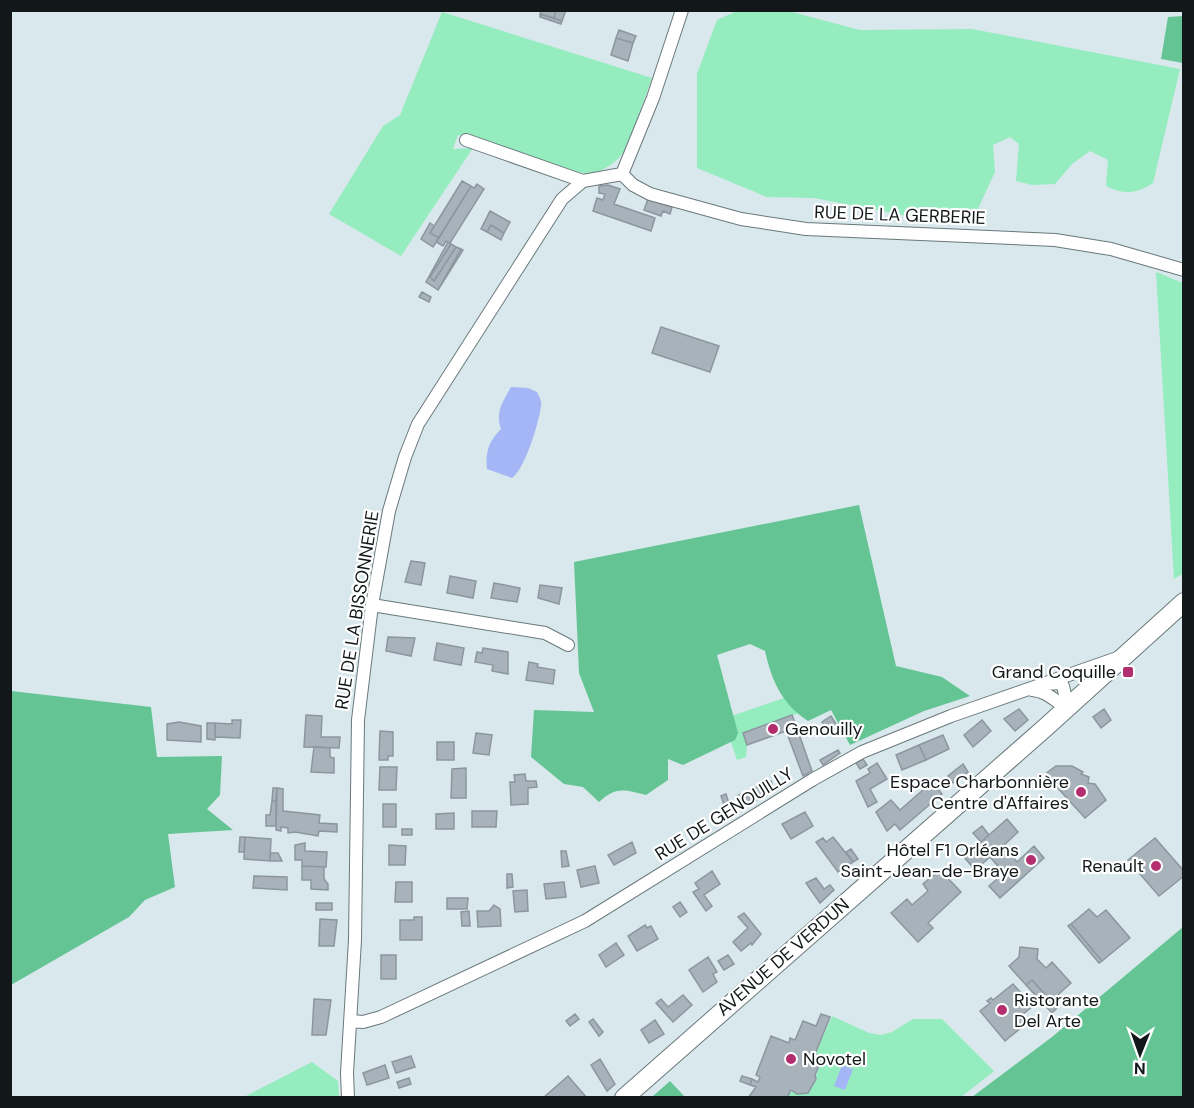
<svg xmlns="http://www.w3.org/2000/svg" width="1194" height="1108" viewBox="0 0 1194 1108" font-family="'DM Sans',sans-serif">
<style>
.green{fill:#95ecbe}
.forest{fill:#65c494}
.water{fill:#a4b6f5}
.building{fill:#a7b2bb;stroke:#8c969f;stroke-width:1.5}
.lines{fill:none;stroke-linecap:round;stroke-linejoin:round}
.street-casing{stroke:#6a787b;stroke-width:14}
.secondary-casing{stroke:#6a787b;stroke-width:20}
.street{stroke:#fff;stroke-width:12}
.secondary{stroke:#fff;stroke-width:18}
.poi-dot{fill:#b42d6f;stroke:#fff;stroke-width:2}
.labels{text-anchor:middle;stroke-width:4.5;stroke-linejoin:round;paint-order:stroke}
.street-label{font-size:18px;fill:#121819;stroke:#fff}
.poi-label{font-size:18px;fill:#121819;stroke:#fff;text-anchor:end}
</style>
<rect width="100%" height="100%" fill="#d8e8ec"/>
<!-- green -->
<path class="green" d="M739,10L788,11L860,30L972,29L1180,69L1153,183C1136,194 1124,195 1106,186L1108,160L1090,151L1072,164L1055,184L1032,185L1016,181L1019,144L1010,137L993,145L995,172L977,211L949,224L814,198L767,197L697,168V74L717,20Z
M442,12L652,78L626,150C618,160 605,171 592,173C571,176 484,143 458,135L453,149L473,148L401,256L329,214L383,126L400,115Z
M1156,272L1183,283L1184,573L1174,579Z
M807,690L813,708L743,733L747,745L746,757L737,760L723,719Z
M832,1016L869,1033L881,1035L892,1032L913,1019H942L994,1071L961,1097L787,1098L789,1092L808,1093C814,1082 820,1070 819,1056L815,1054Z
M312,1062L338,1081L339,1097H244Z"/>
<!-- forest -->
<path class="forest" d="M1183,16V63L1161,59L1168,17Z
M859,505L896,666L942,677L970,696L924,711L850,745L831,710L808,721C781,703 772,681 765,651L750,644L717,655L738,733L735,740L683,765L668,759V780L646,795C624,790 617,786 599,802L583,787L564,784L531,757L534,710L594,712L579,673L574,562Z
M11,691L151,707L157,757L222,756L220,795L207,809L233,830L168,834L175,887L145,900L129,917L11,985Z
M1183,927V1097H972L1052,1037Z
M670,1081L685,1097H652Z"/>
<!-- water -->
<path class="water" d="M511,387L528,388L537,392C539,396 542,401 541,406C539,422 525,469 512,478L487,469C485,452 489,441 501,429C495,412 503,402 511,387Z
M842,1065L853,1069L845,1090L834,1086Z"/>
<!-- building -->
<path class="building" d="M542,10H556L554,18L540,14Z
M556,10H566L562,21L554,18Z
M540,14L562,21L561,24L540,17Z
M619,30L636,36L633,43L616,38Z
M616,38L633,43L628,61L611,55Z
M462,181L471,186L439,238L430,233Z
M477,184L484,189L450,243L446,241L443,246L436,242L471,186L474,188Z
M608,185L620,189L614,204L655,218L651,231L593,211L597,198L603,200L605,194L599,193V186Z
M648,199L672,207L670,214L663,211L661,216L644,210Z
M490,211L510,222L504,233L491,225L487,232L481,229Z
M430,223L434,226L430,233L439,238L433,247L421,239Z
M491,225L504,233L501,240L487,232Z
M448,242L451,244L430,277L434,281L456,247L461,249L438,290L426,282Z
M451,244L456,247L434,281L430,277Z
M461,249L463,250L438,290Z
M422,292L431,297L429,302L419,297Z
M661,327L719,346L710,372L652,353Z
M411,561L425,563L421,585L405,582Z
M450,576L476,581L473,598L447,593Z
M494,583L520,588L517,602L491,598Z
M540,585L562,588L559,604L538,598Z
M388,637L415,638L411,656L386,651Z
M437,643L464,648L461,665L434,660Z
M483,648L508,652V674L492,671L493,665L475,662L477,652L482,653Z
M529,662L538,664L537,667L555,670L553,684L526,680Z
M1019,709L1028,720L1015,731L1004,719Z
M1104,709L1111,720L1101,728L1093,717Z
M306,715L322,716L321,737H340L339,748L304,747Z
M792,715L797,728L790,731L791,735L788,736L786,731L747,745L743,733Z
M831,716L836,724L826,730L822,722Z
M232,720H241L240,738L215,737V723L232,724Z
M982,720L991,731L973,747L964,735Z
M179,722L201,726V742L167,740V724Z
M207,723H215V740L207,739Z
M797,728L812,771L803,776L788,736L791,735L790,731Z
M380,731L393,732V756H388V760H379Z
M476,733L492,735L489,755L473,753Z
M943,735L949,749L926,760L919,745Z
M437,742H454V760H437Z
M919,745L926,760L902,770L896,755Z
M314,747L330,748V757L334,758V773L311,772Z
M838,750L840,753L823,765L820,760Z
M863,759L867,765L860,769L856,763Z
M877,763L887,779L870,789L877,802L868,807L856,781L870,773L868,769Z
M963,764L968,772L953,783L948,776Z
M1056,766H1072L1083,772L1081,774L1089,777L1088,783L1095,784L1106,800L1085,818L1045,774Z
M380,767H397L396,790H379Z
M466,768V798H451L452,769Z
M525,774L526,781H536L537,787L528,788V804L511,805L510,782H515L514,775Z
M771,781L774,791L747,805L740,804L737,796Z
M932,782L942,794L900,830L895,824L887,831L876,812L891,800L900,810Z
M273,788H277L276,801H272Z
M277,788L283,789V811L320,815L319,823L337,824V832L319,831L318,836L295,832L288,833V828L281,827V831L276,830Z
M726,794L732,813L727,814L721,796Z
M272,801H276V826H266V815H270Z
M383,804H396V827H383Z
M472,811H497L496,827H472Z
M805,812L813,826L791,839L782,824Z
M454,813V829H436V814Z
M1007,819L1018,832L1003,846L1017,862L1034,846L1044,858L1000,898L989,886L1004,873L990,857L975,870L964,857Z
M982,826L989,835L981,842L973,833Z
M402,829H412V835H402Z
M240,837H245L244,852H239Z
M245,837L271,839L270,861L244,859Z
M833,837L853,862L838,872L816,842L823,838L826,842Z
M1155,838L1184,871V876L1159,896L1128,860Z
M632,842L636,853L614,865L608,855Z
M305,843V851L327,852L326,867L302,866V860H295V845Z
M389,845L406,846L405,865H389Z
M851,849L858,859L853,862L846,852Z
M561,851H566L569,866L562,867Z
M270,853H278L282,861H270Z
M302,866L324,867V879L328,884V890L311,889V880H302Z
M595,866L599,883L581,887L577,870Z
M940,870L961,892L928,923L933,928L918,942L891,913L907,899L912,905L928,891L923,884Z
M712,871L720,884L704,895L712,906L706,911L693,892L699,889L695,883Z
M507,874H512L513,887L507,888Z
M254,876L287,877V890L253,888Z
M816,878L824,889L830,885L834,890L820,903L806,883Z
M396,882H412V902H395Z
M564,882L566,897L546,899L544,884Z
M527,890L528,911L515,912L513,891Z
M447,898H468L467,909H447Z
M680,902L687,912L680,917L673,907Z
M316,903H332V910H316Z
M494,905L500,909L501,926L478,927L477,911H489Z
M1089,909L1097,917L1106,910L1130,938L1102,961L1071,924Z
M469,911L470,926H462L461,912Z
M744,913L761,934L752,945L751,943L741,951L733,942L748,928L738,917Z
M414,917H422V940H400V920H414Z
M320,919L337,920L334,946H319Z
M1071,924L1102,961L1099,963L1068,926Z
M645,925L647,928L651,926L658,939L637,951L628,936Z
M616,943L624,955L606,967L599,955Z
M1020,947L1038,949L1037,959L1046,968L1052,962L1071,983L1051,1001L1032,980L1026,985L1009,966L1019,957Z
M381,955H396V979H381Z
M728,955L734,964L724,970L718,961Z
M708,957L717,972L713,974L717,982L703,992L689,970Z
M1032,980L1057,1008L1052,1013L1026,985Z
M1013,984L1033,1006L1022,1015L1028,1022L1005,1041L980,1011L990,1003L987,1001L991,998L993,1000Z
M683,995L692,1005L673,1022L656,1003L661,999L668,1007Z
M314,999L331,1000L326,1035H312Z
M575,1014L579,1019L570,1026L566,1021Z
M821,1014L830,1017L815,1054L820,1056V1063L815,1075L816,1079L808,1093L797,1094L791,1090L787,1098H748L756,1087L750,1085L752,1079L758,1082L760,1077L756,1075L771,1036L789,1043L790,1038L795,1040L803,1021L816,1026Z
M593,1019L603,1032L599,1036L589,1022Z
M655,1020L664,1034L649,1043L641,1030Z
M411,1056L415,1067L396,1073L392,1062Z
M600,1059L615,1084L607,1091L591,1065Z
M385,1065L389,1078L367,1085L363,1073Z
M568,1076L587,1098H543Z
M742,1076L752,1079L750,1085L740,1081Z
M409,1078L411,1084L399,1088L397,1082Z"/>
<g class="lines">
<!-- street casing -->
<g class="street-casing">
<path id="street" d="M466,140L583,181
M622,174L633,185L650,194L741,219L806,229L1055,240L1111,249L1184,270
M372,605L545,633L568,645
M1047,684L1059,683L1063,686L1068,708
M1032,690C1047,691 1054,701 1068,708
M352,1021L363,1022L381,1017L585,921L812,780L862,752L951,716L1120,657
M348,1098L347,1073L355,940L358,720L372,605L389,511L405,457L418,424L562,199L583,181L622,174L653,98L682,10"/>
</g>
<!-- secondary casing -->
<g class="secondary-casing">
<path id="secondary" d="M624,1098L1046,727L1184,602"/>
</g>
<!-- street -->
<use href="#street" class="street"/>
<!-- secondary -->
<use href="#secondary" class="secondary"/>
</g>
<!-- markers -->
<g class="poi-dot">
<rect x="1122" y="666" width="12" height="12" rx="3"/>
<circle cx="773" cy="729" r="6"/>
<circle cx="1081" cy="792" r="6"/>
<circle cx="1031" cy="860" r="6"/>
<circle cx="1156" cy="866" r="6"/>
<circle cx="1002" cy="1010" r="6"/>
<circle cx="791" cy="1059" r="6"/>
</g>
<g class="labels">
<!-- street labels -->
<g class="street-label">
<text transform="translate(900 215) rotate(2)" y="6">RUE DE LA GERBERIE</text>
<text transform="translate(357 610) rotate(-81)" y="6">RUE DE LA BISSONNERIE</text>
<text transform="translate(724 814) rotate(-32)" y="6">RUE DE GENOUILLY</text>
<text transform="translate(783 957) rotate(-41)" y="6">AVENUE DE VERDUN</text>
</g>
<!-- poi labels -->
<g class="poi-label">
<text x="1116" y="678">Grand Coquille</text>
<text x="785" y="735" text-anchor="start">Genouilly</text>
<text x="1069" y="788">Espace Charbonnière<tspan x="1069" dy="21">Centre d'Affaires</tspan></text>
<text x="1019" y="856">Hôtel F1 Orléans<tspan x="1019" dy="21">Saint-Jean-de-Braye</tspan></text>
<text x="1144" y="872">Renault</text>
<text x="1014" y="1006" text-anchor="start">Ristorante<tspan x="1014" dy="21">Del Arte</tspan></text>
<text x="803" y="1065" text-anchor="start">Novotel</text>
</g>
</g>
<!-- border -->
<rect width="1194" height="1108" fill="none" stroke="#121819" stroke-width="24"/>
<!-- north arrow -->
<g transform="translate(1140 1054) rotate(181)" stroke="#ffffff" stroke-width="4.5" paint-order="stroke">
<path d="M0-4.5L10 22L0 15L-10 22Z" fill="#121819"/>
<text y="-9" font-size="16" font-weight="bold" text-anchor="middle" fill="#121819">N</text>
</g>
</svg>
